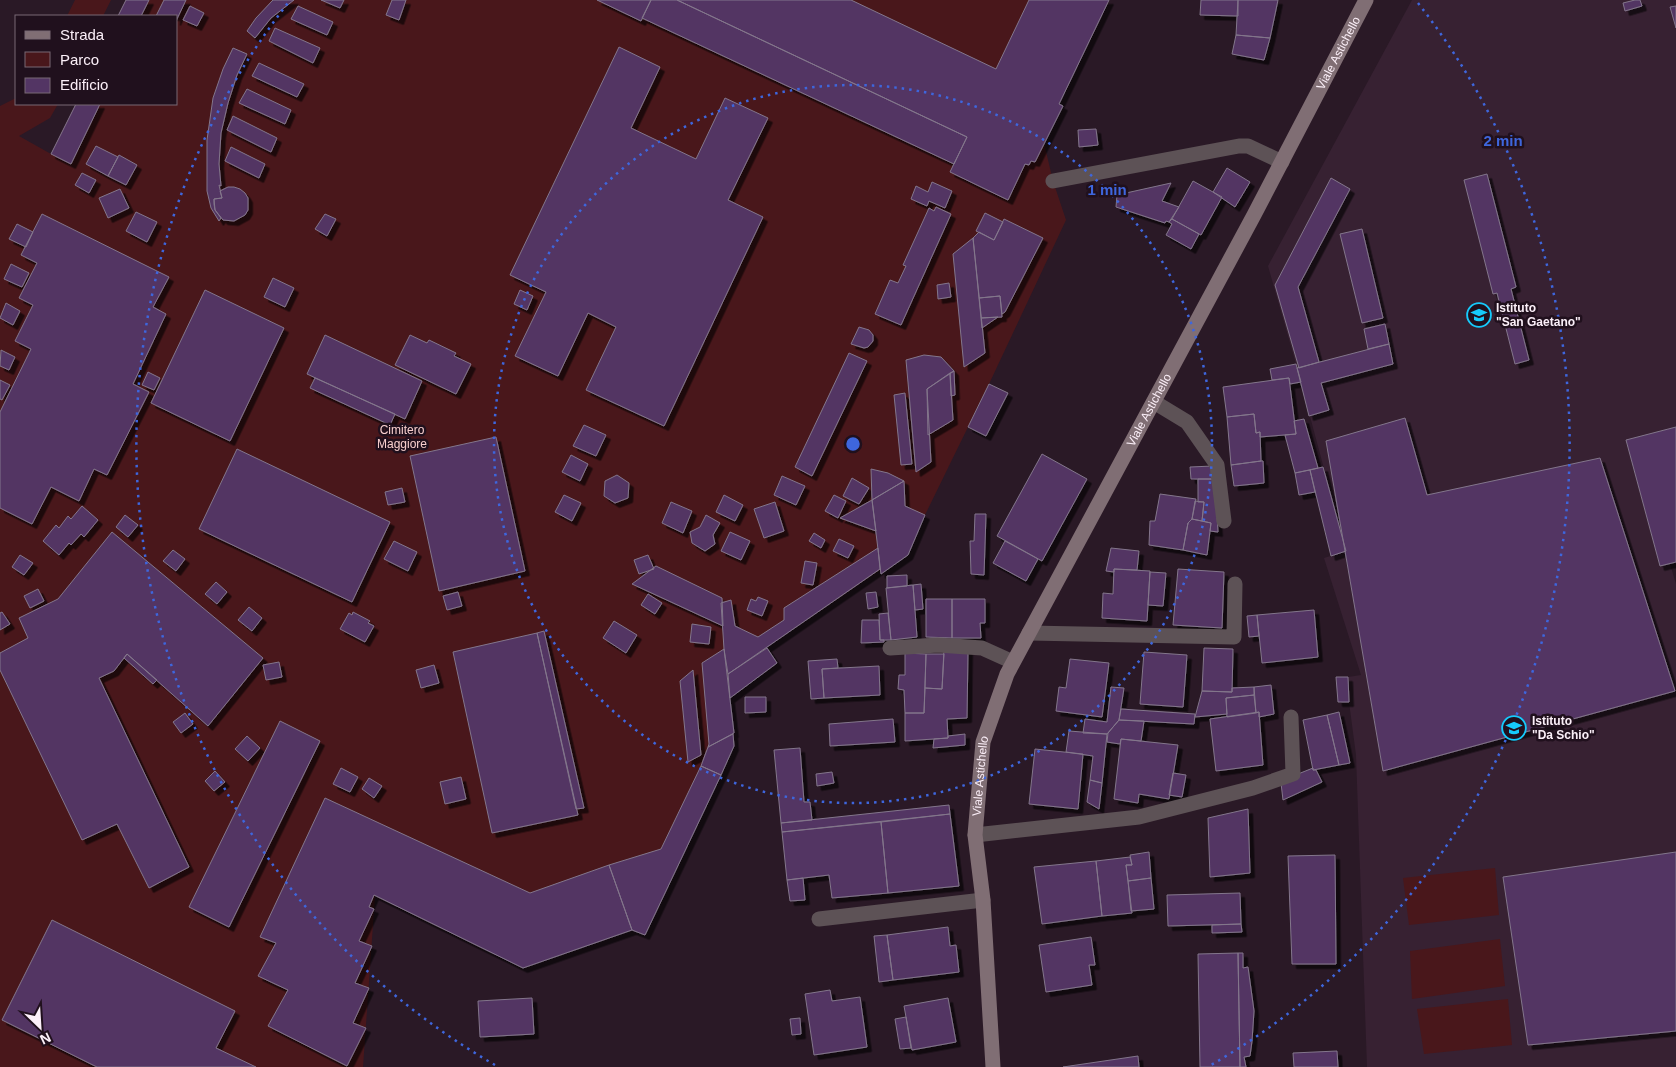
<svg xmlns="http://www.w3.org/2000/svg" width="1676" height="1067" viewBox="0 0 1676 1067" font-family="Arial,sans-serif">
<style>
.built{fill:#372132}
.green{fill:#49171b}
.building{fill:#533564;stroke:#83768b;filter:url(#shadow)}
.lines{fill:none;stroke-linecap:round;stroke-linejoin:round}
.street{stroke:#5d5256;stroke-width:15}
.secondary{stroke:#806e74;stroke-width:15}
.ring{fill:none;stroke:#3e66dd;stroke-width:2.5;stroke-dasharray:2.5 5}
.labels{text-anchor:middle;stroke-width:5;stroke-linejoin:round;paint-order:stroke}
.street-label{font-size:12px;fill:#fbeff8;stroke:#20101d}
.poi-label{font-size:12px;font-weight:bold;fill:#fbeff8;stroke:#20101d;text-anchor:start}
.park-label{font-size:12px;fill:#f8cfce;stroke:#20101d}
.centre{fill:#3e66dd;stroke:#20101d;stroke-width:2.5}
.ring-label{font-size:15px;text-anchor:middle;font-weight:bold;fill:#3e66dd;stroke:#20101d;stroke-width:5;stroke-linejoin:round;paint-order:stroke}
</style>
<defs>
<filter id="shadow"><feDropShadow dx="4.5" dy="4.5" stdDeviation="0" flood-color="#0009"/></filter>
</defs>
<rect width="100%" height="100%" fill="#2a1926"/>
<!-- built -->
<path class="built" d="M1412,0H1676V427L1626,441L1660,566L1670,564L1676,584V1067H1367L1356,755L1349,702L1348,677L1361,675L1324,558L1346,551L1296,364L1268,266Z"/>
<!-- green -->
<path class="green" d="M75,0H111L103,16H67Z
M126,0H1109L1059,104L1063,106L1044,143L1053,181L1066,220L989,384L925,515L908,555L881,574L880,570L728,674L734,746L645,935L632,930L523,968L375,896L363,1067H0V106L16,98V104H58L50,118L19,136L51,154L76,104H176V16H118Z
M1495,868L1499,915L1409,925L1403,878Z
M1500,939L1505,986L1412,999L1410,951Z
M1508,999L1512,1045L1424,1054L1417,1009Z"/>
<!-- building -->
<path class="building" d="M126,0H149L141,16H118Z
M164,0H186L176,21V16H156Z
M273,0H294L271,18L255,38L247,31L256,18Z
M321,0H344L340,8Z
M392,0H406L399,20L386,15Z
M597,0H651L641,21Z
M651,0H677L967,137L954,164L642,18Z
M677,0H851L996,69L1029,0H1109L1059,104L1063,106L1035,162L1031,161L1029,165L1025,164L1008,200L950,172L967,137Z
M1201,0H1238V16L1200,15Z
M1238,0H1278L1270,38L1236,35Z
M1635,0H1640L1642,6L1625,11L1623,3Z
M190,6L204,13L197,26L183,20Z
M298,6L333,22L327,35L291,19Z
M1676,6V28L1670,7Z
M275,28L320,48L313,63L269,41Z
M1236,35L1270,38L1264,60L1232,54Z
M619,47L660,67L631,128L696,159L725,98L768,118L728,200L763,217L664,426L586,390L616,327L588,313L558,376L515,356L546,292L510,275Z
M233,48L247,54L237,75L228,103L221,133L219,164L221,186L219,185L222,198L214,199V204L215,210L221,218L219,221L211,208L207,191V140L213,98L223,69Z
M259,63L304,84L297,97L252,76Z
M247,89L291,110L285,124L239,103Z
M76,104H100L71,164L51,154Z
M233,116L277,138L271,152L227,130Z
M1096,129L1098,145L1079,147L1078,130Z
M96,146L118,157L108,176L86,164Z
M231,147L265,164L259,178L225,161Z
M119,155L137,165L126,185L108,176Z
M1227,168L1250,182L1235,207L1213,192Z
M82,173L96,180L89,193L75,185Z
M1487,174L1516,287L1511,289L1529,360L1515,364L1497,293L1493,294L1464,180Z
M1331,178L1350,189L1298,287L1319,362L1299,368L1275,285Z
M1193,181L1222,197L1201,235L1172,219Z
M932,182L952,191L945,208L929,201L927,206L911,199L916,186L928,192Z
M1171,183L1162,201L1179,207L1169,222L1166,221L1165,223L1116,207L1117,195Z
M228,187H234L240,189L245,193L248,198V210L245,215L234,221L223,220L215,210L214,199L222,198L220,191Z
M120,189L129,208L108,218L99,198Z
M936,207L951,214L901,325L875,314L890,280L898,283L906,266L903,265L929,208L934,211Z
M136,212L157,222L147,242L126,231Z
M985,213L1003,222L994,240L976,231Z
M42,214L169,277L153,307L166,314L133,384L149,392L107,475L94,469L79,501L51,487L32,524L0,508V412L31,349L15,341L33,305L19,298L37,263L21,255Z
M325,214L336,219L327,236L315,229Z
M1004,219L1043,238L1005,312L1002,314L1000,296L979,298L973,238L979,232L994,240Z
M1172,219L1199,234L1191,249L1166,235L1172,224L1169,222Z
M17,224L33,232L26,247L9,239Z
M1362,229L1383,318L1362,323L1340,234Z
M973,238L985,353L964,367L953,254Z
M11,264L29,273L22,287L4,279Z
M273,278L294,288L285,307L264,297Z
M949,283L951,297L938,299L937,285Z
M205,290L284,328L230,441L151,403Z
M520,290L533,296L527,310L514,304Z
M1000,296L1002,317L981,318L979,298Z
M6,303L20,311L13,325L0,318Z
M998,317L982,328L981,318Z
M1385,324L1389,344L1368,349L1364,329Z
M859,327L869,330L873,335V341L868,347L864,348L851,344Z
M325,335L422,381L405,419L307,374Z
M410,335L427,343L429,340L456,353L454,356L471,364L456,394L395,365Z
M1389,344L1393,364L1321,383L1329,410L1309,416L1297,368Z
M1,350L15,357L9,370L0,366Z
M849,353L867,361L812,476L795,467Z
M924,355L941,357L954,371L927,389L931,462L916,472L906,360Z
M1296,364L1301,382L1290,384L1289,378L1272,380L1270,369Z
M954,371L955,395L951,396L950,373Z
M148,372L160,378L154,390L142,385Z
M950,373L953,420L928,435L927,389Z
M315,378L395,414L390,425L310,388Z
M1289,378L1296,434L1260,437V432L1256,433L1254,414L1227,417L1223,387Z
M0,380L10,385L2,400L0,399Z
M989,384L1008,393L986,436L968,427Z
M905,393L912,464L901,465L894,395Z
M1254,414L1256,433L1260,432L1261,461L1231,465L1227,417Z
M1405,418L1427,495L1600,458L1675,691L1383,771L1326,441Z
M1304,419L1318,468L1295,473L1285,435L1296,434L1294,421Z
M584,425L606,435L596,456L573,446Z
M1676,427V562L1660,566L1626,440Z
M496,437L525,571L439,591L410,456Z
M237,449L390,522L352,602L199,529Z
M1042,454L1087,479L1042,561L997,536Z
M571,455L588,464L580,481L562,472Z
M1261,461H1263L1264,483L1234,486L1231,465Z
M1213,466L1215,479H1191L1190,467Z
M1323,467L1346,551L1331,556L1310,470Z
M871,469L888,473L904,481L872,500Z
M1310,470L1315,492L1299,495L1295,473Z
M617,475L629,483L628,498L615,503L604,496L605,481Z
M782,476L805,486L796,505L774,495Z
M852,478L869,488L859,504L843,496Z
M1198,479H1215L1218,532L1210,531L1211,523L1202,521L1204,502H1198Z
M904,481L905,506L925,515L908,555L881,574L872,500Z
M402,488L405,502L388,505L385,492Z
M1160,494L1196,499L1192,519L1188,523L1183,550L1149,545L1150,521H1155Z
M564,495L581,503L572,521L555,512Z
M724,495L743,505L735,521L716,512Z
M834,495L846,501L838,518L825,511Z
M872,500L876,531L840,518Z
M1195,501L1204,502L1202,521L1192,519Z
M671,502L692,511L683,533L662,523Z
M775,502L784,531L764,538L754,509Z
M82,506L98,520L84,537L81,534L71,545L69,543L59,555L43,541L56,525L59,528L68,516L71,519Z
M975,514H986L984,575L971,574L970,541H974Z
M125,515L138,525L128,537L116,527Z
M706,515L720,523L713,535L715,544L705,551L692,543L690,532L700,527Z
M1192,519L1211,523L1207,555L1183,550L1188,523Z
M112,532L263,658L208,726L127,654L114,671L99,678L189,867L149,888L117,824L82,840L0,670V653L28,638L19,618L58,599Z
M730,532L750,541L741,560L721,551Z
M814,533L825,540L821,548L809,541Z
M839,539L854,546L848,558L833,551Z
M394,541L417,552L408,571L384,559Z
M1005,541L1038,559L1026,581L993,563Z
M878,548L880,569L728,674L724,649L721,603L731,600L735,626L758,637L784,620V608Z
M1111,548L1139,551L1137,570L1114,569V572L1106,571Z
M173,550L185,559L176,571L163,561Z
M20,555L33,563L24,575L12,567Z
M648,555L654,569L639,574L634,560Z
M805,561L817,563L813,585L801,583Z
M656,566L722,598L723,626L632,584Z
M1114,569L1150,571L1147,621L1102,618L1103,593L1113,594Z
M1178,569L1224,572L1222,628L1173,625Z
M1150,572L1166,573L1163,606L1148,605Z
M907,575V586L887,588V576Z
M216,582L227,592L217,604L205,594Z
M921,584L923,609L915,610L913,585Z
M913,585L917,637L891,640L886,588Z
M38,589L44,601L30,608L24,596Z
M458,592L462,606L447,610L443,596Z
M876,592L878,607L868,609L866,593Z
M648,594L662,603L655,614L641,605Z
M758,597L768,601L762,616L747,610L751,599L756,601Z
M926,599H952V638L926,637Z
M952,599H985V623H980L981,638H952Z
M249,607L262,618L252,631L238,620Z
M1314,610L1318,657L1262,663L1257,615Z
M2,612L10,624L0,630V613Z
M353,612L370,621L368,623L374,626L365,642L340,629L349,613L352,615Z
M888,613L891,640H880L879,614Z
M1257,615L1259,636L1249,637L1247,616Z
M862,620H879L880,640H884V642L861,643Z
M614,621L637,635L626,653L603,638Z
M692,624L711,627L709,644L690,642Z
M544,631L584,808L576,809L537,633Z
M537,633L578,815L492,833L453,652Z
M767,648L777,663L730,698L728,674Z
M1204,648L1233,649L1232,692L1202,691Z
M724,649L734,733L708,747L709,744L702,663Z
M944,649L968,650L967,718L947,719L948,738L905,741V713H924L925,688L942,689Z
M1144,652L1187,655L1183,707L1140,704Z
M905,653L926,654L924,713H905L904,690L898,689L899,675H905Z
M127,654L157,680L153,684L124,658Z
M926,654H944L942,689L925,688Z
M837,659L838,668L822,669L824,698L811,699L808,661Z
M1070,659L1109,663L1102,717L1056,711L1059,687L1066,688Z
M279,662L282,677L266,680L263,665Z
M434,665L439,683L421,688L416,670Z
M879,666L880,695L824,698L822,669Z
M693,670L701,755L688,762L680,681Z
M1336,677H1348L1349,702H1338Z
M1271,685L1274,714L1259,717V712L1256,713L1254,687Z
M1111,687L1124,688L1119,720L1107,734L1083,733L1085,719L1107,722Z
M1254,687V695L1226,698L1227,714L1195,717L1202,691L1232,692V688Z
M1254,695L1256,713L1227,717L1226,698Z
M745,697H766V712L745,713Z
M1121,709L1195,714L1194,724L1119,720Z
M1259,712L1263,765L1216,771L1210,719Z
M1339,712L1350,763L1339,765L1327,715Z
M185,713L193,724L181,733L173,722Z
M1327,715L1339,765L1313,770L1303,720Z
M893,719L895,742L830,746L829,724Z
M1119,720L1144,721L1141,741L1121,739L1120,744L1107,742L1108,733Z
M280,721L320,741L229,927L189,907Z
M1069,731L1107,734L1102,783L1090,780L1093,756L1066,752Z
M733,734L734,746L721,775L701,766L708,747Z
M965,734V745L933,748L934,739L948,738V736Z
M247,736L260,748L248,761L235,749Z
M1121,739L1178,745L1169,799L1139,794L1138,803L1114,799Z
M800,748L804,802H810L812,820L781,823L774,750Z
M1035,749L1083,754L1078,809L1029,804Z
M701,766L721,775L645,935L632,930L609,865L661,849Z
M341,768L358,777L350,792L333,784Z
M1313,768V770H1316L1322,782L1283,800L1281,783L1298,774Z
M215,771L225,782L214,791L205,781Z
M832,772L834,783L817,786L816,774Z
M1173,773L1186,775L1182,797L1169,795Z
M461,777L466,799L445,804L440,782Z
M369,778L382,786L374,798L362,789Z
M1090,780L1102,783L1099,809L1087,802Z
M325,798L530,893L609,865L632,930L523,968L374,895L369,907L374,909L359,941L372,946L355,983L369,988L353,1023L366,1028L347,1066L268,1026L288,990L258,976L276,943L260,937Z
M949,805L950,814L782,832L781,823Z
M1248,809L1250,873L1210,877L1208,818Z
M950,814L959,886L888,893L881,822Z
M881,822L888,893L832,898L829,875L787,880L782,832Z
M1149,852L1151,878L1128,881L1126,865H1132L1130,855Z
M1676,852V1031L1528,1045L1503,877Z
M1335,855L1336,964H1292L1288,856Z
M1130,857L1132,865H1126L1132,913L1102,916L1096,861Z
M1096,861L1102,916L1042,924L1034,867Z
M803,878L805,900L790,901L787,880Z
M1151,878L1154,909L1131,911L1128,881Z
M1240,893L1241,924L1168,926L1167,895Z
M52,920L235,1011L216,1048L256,1067H97L2,1020Z
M1241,924L1242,932L1212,933V925Z
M948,927L950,946L956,945L959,972L893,980L887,935Z
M887,935L893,980L879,982L874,936Z
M1091,937L1095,965H1089L1092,985L1046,992L1039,945Z
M1238,953H1243V968L1248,967L1254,1011L1252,1041L1250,1056L1244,1057L1246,1067H1240Z
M1238,953L1240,1067H1200L1198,954Z
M830,990L832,1001L860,997L867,1047L814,1055L805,994Z
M532,998L534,1034L480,1037L478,1001Z
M948,998L956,1042L912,1050L904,1006Z
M906,1017L911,1048L900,1049L895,1019Z
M800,1018L801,1034L792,1035L790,1019Z
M1337,1051L1338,1067H1294L1293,1053Z
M1138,1056L1139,1067H1063Z"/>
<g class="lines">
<!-- street -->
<path class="street" d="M1053,181L1239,146H1248L1282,162
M1154,402L1187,422L1217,465L1224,521
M1029,633L1234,637L1235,584
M890,648L938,645L982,648L1013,662
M975,835L1139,817L1253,788L1293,774L1291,717
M819,919L983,900"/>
<!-- secondary -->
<path class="secondary" id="s1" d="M993,1067L983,900L975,835L983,742L1007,674L1254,215L1366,0"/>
</g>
<!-- distance rings -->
<g class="ring">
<circle cx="853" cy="444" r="359"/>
<path d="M495 1065A717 717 0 0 1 288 3M1418 3A717 717 0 0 1 1211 1065"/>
</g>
<!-- icons -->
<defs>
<g id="school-ring" transform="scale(1.25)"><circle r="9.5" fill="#20101d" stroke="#16cafb" stroke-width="1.5"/><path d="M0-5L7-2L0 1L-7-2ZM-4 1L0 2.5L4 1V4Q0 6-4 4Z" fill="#16cafb"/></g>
</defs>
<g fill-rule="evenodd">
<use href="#school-ring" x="1479" y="315"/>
<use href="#school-ring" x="1514" y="728"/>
</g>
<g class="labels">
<!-- street labels -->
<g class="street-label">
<text dy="4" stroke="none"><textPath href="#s1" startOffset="1102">Viale Astichello</textPath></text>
<text dy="4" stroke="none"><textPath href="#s1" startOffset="698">Viale Astichello</textPath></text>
<text dy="4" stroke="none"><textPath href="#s1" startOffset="292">Viale Astichello</textPath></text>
</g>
<!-- poi labels -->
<g class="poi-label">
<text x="1496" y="312">Istituto<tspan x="1496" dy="14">"San Gaetano"</tspan></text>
<text x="1532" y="725">Istituto<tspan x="1532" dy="14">"Da Schio"</tspan></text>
</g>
<!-- park labels -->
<g class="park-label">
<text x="402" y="434">Cimitero<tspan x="402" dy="14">Maggiore</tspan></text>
</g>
</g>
<circle cx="853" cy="444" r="8" class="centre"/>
<g class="ring-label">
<text x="1503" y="146">2 min</text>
<text x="1107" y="195">1 min</text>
</g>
<!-- legend -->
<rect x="15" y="15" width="162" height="90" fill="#20101d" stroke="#786975"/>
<rect x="25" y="31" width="25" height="8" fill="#806e74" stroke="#786975"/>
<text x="60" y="40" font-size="15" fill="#fbeff8">Strada</text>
<rect x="25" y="52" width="25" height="15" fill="#49171b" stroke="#786975"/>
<text x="60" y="65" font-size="15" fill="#fbeff8">Parco</text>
<rect x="25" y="78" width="25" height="15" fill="#533564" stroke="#786975"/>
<text x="60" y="90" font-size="15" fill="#fbeff8">Edificio</text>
<!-- north arrow -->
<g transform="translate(40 1027) rotate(155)" stroke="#20101d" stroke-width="4" paint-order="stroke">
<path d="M0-4L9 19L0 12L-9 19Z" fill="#fbeff8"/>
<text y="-8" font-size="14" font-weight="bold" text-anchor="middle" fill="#fbeff8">N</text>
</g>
</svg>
